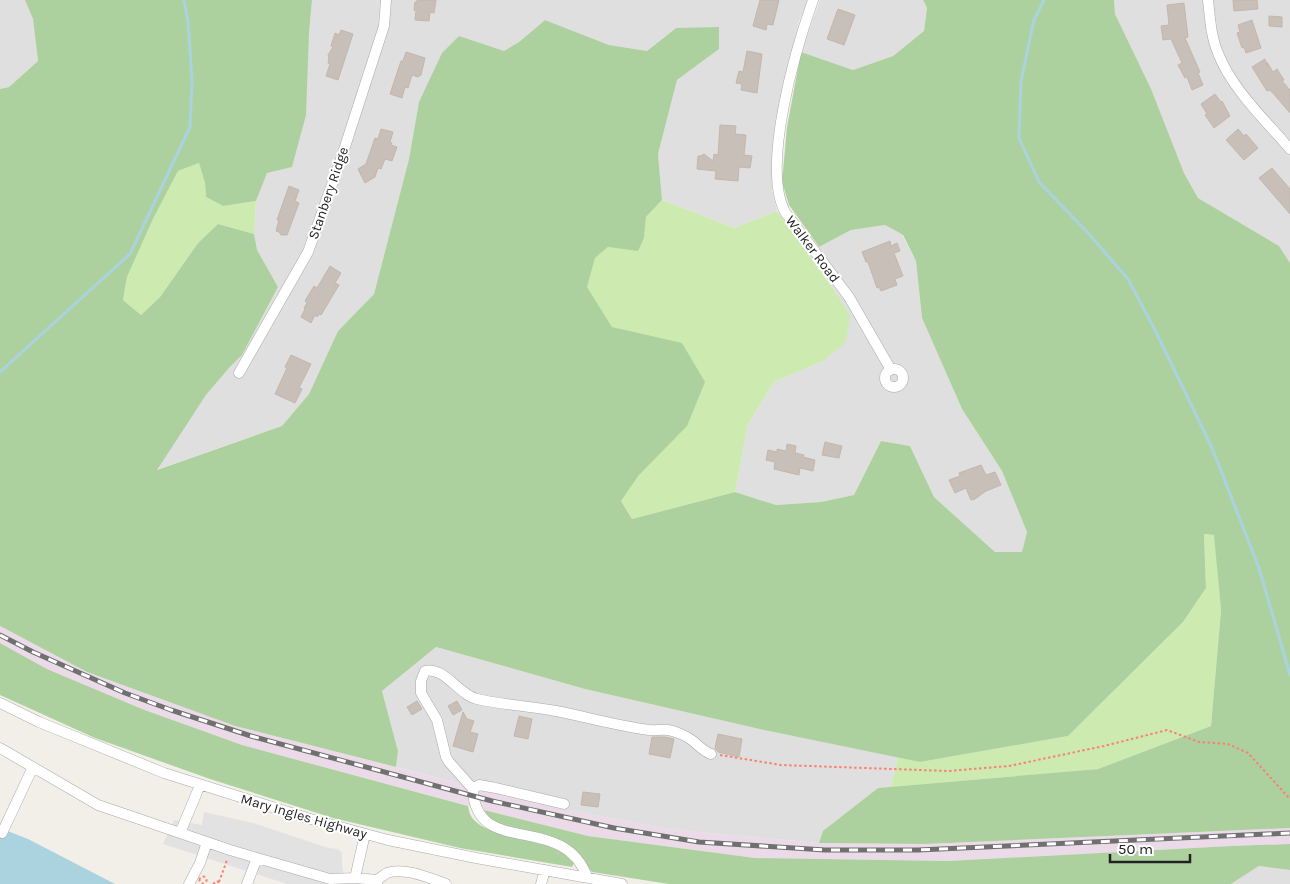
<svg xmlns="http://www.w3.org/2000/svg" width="1290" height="884" viewBox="0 0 1290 884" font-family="Karla,sans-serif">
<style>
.residential{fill:#e0dfdf}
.industrial{fill:#ebdbe8}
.grass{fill:#cdebb0}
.forest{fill:#add19e}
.parking{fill:#e2e2e2}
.water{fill:#aad3df}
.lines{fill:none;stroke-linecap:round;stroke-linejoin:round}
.stream{stroke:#aad3df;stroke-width:3}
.building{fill:#c7bfb8;stroke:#c4b6ab}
.minor-casing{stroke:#a9a9a9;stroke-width:11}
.path{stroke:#fa8072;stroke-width:2;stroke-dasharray:2.5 2.5;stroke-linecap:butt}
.minor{stroke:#fff;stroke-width:10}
.rail-casing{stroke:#707070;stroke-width:5}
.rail{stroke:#fff;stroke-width:3;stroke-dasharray:9;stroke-linecap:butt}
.labels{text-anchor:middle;stroke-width:4;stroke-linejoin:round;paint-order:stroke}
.street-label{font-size:14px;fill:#222;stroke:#fff}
</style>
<rect width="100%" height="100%" fill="#f2efe9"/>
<!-- residential -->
<path class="residential" d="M0,0H25L33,19L38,61L9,87L0,89Z
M312,0H808L799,21L788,70L773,164L772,191L777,211L734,228L662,200L658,154L677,80L719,49L676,28L647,51L609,45L545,20L519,42L419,102L409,159L374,294L338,331L309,394L282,426L156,470L206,395L229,368L242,355L278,287L256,250L254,234L256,201L267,172L309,33Z
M820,0H923L927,8L924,31L893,56L853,70L801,52Z
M1114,0H1290V263L1279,246L1198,198L1184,173L1115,14Z
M885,225L902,235L916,261L922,318L962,409L1002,471L1027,532L1022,552H995L934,497L910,446L881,441L854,495L821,502L776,505L735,492L748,424L774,382L823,361L839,297L808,253L851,230Z
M436,647L585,689L764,730L898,757L891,787L878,788L824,831L819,843L668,829L543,805L396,767L398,751L382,691Z
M1259,866L1290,870V884H1231Z"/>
<!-- industrial -->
<path class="industrial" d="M0,626L87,672L235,726L543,805L668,829L819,843L926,844L1290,828V844L1231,846L948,861L755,858L588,836L484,810L242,745L142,709L47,669L0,643Z"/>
<!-- grass -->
<path class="grass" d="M199,163L205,183L206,197L223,206L256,201L254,234L218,224L198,243L160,297L141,315L123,300L127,277L153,219L178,171Z
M662,200L734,228L777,211L839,297L850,316L846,342L823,361L774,382L748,424L735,492L632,519L621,501L639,475L638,334L612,327L586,287L595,258L608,247L644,238L646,217Z
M1204,534L1215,535L1221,610L1211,726L1098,769L891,787L898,757L920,762L1068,736L1183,622L1206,588Z"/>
<!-- forest -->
<path class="forest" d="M25,0H312L309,33L306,115L292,167L267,173L256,201L223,206L206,197L205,183L199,163L178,171L153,219L127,277L123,300L141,315L160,297L198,243L218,224L254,234L257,250L278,287L242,355L229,368L206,395L157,470L282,426L309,394L338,331L374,294L409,159L419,102L442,53L459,36L504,51L519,42L545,20L609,45L647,51L676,28L719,27V49L677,80L658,154L662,200L646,217L644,238L638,251L608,247L595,258L587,287L612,327L682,343L705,382L687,426L639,475L621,501L632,519L735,492L776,505L821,502L854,495L881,441L910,446L934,497L995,552H1022L1027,532L1002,471L962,409L922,318L916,261L903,235L885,225L851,230L819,247L789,205L782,182L787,127L801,52L853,70L893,56L924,31L927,8L923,0H1114L1115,14L1151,89L1184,173L1198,198L1279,246L1290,263V828L926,844L819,843L823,831L878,788L1098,769L1211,726L1221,610L1214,535L1204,534L1206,588L1183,622L1068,736L920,762L764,730L585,689L436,647L382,691L398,751L396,767L235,726L87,672L0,626V89L9,87L38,61L33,19Z
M0,643L47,669L142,709L242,745L468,806C469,811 470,816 474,820C494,842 562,839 574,863L572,867L460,848L333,818L210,779L95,738L0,695Z
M484,810L588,836L755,858L948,861L1231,846L1290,844V870L1259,866L1231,884H669L592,872L570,845L543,835L503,827L490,819Z"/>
<!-- parking -->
<path class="parking" d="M204,812L253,823L328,848L338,849L342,853V866L346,884H287L163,844L174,820L202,825Z"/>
<!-- water -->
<path class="water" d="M0,828L28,839L115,884H0Z"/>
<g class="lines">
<!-- stream -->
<path class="stream" d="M1044,0L1034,20L1021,81L1019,138L1039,182L1089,234L1128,279L1155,330L1212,448L1259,568L1290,675
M0,372L130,254L190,127L192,81L188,21L184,0"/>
</g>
<!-- building -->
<path class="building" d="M417,0H436L434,13L430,12L429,21L415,20L416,11L414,10L415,2H417Z
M760,0H779L773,25L767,24L766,30L753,26Z
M1233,0H1257L1258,9L1234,11Z
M1184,3L1188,37L1185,38L1200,72L1198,73L1203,85L1192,90L1187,77L1185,78L1178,65L1182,63L1171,39L1163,40L1161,26L1169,25L1167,5Z
M838,9L855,15L844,45L827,39Z
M1269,16L1282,17V27L1269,26Z
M1252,20L1261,48L1246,53L1244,47L1242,48L1237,33L1240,32L1238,25Z
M341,30L353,34L338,80L326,76L330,64L328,63L329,58L328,55L333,47L331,46L335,33L339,35Z
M747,51L762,54L757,93L741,90L742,84L736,83L739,71L743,72Z
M406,52L425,58L421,75L418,77L412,75L408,88L405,87L402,98L390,94L401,61H403Z
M1265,59L1267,66V62L1273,72L1277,69L1284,80L1282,81L1290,90V113L1272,92L1269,90L1267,91L1252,67Z
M1215,94L1221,102L1222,101L1230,116L1214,128L1205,115L1207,114L1201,104Z
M720,125L736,126L735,134L746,135L744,155L752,156L750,168L739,167L738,181L715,179L716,171L697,169L698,156H701L704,154L713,161L714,154L718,155Z
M381,129L393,132L390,142L392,143L391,145L397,147L392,161L385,159L381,169L378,168L375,177L365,183L358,169L366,164L375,138L378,139Z
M1238,129L1244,136L1246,134L1258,148L1244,160L1226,140Z
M1272,168L1290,189V214L1259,178Z
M289,186L299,190L295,201L299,203L287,235H281L279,232L276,231L279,220H277Z
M890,241L891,246L897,243L900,251L894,253L903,276L895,279L897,285L881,291L879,287L877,288L868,262H866L862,252Z
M330,266L341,273L335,283L339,285L321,315L319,314L317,317L315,315L311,323L301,317L305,309L304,308L307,303L305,301L314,286L317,288Z
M291,355L311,364L299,388L302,389L295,403L275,394L287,368L285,367Z
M825,442L842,446L839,458L822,455Z
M787,444L796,446L795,453L804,455L803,457L815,460L813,471L800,468L799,475L774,469L775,462L766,460L768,450L777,452V449L786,451Z
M981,465L986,475L995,472L1001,485L986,491L975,499L971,500L966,488L955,493L949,480L960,476L959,473Z
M417,701L422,709L412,715L407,707Z
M457,701L462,710L453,715L448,706Z
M463,712L467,719L474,721L470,732L478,734L473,752L453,746Z
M519,716L532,719L528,739L514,736Z
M718,734L742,739L739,757L718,752L715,748Z
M652,737H665L674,739L670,758L649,754Z
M583,792L600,794L598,807L581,805Z"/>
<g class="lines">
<!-- minor casing -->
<g class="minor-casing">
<path id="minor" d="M813,0C796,48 761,166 785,212L849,297L891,370
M1208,0C1210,18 1211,37 1218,53C1231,88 1266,121 1290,149
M885 378a9 9 0 1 1 18 0a9 9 0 1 1-18 0Z
M239,373L308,252L341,159L384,26L386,0
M0,703L39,722L164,773L307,818L388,840L476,858L622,884
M0,748L98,805L230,850L257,858L330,879L355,878L365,834
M473,789C475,859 564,811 587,877
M564,804L496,788L479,785L473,789L449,762L446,757L437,720L421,693V681L425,671C444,666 459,695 477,699C503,705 530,706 556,711C587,717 618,726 649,730C655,731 662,729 668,730C675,731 687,736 693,741C699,746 703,751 711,754
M2,833L33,767
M180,833L200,785
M355,878L377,880
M189,884L200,863L207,842
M247,884L257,858
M377,884V880C380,878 384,875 387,873C405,867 429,878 446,884
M541,884L545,870"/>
</g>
<!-- path -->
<path class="path" d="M720,755L781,765L948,771L1009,766L1104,746L1167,730L1199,742L1228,744L1248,753L1290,799
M199.5 880a3.5 3.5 0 1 1 7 0a3.5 3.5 0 1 1-7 0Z
M219,882L227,860
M213,884L217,881L221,884"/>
<!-- minor -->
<use href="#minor" class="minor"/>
<!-- rail casing -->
<g class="rail-casing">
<path id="rail" d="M0,635L33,652L125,693L171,710L251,736L492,801L614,828L699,842L825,850H918L1290,833"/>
</g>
<!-- rail -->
<use href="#rail" class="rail"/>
</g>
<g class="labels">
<!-- street labels -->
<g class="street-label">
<text transform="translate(328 193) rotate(-71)" y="5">Stanbery Ridge</text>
<text transform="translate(813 249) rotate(53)" y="5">Walker Road</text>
<text transform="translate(304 816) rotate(16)" y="5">Mary Ingles Highway</text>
</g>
</g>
<!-- scale -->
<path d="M1110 854v8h80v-8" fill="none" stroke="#222222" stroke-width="2.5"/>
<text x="1118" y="854" font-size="15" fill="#222222" stroke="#ffffff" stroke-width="4" paint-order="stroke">50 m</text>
</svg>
